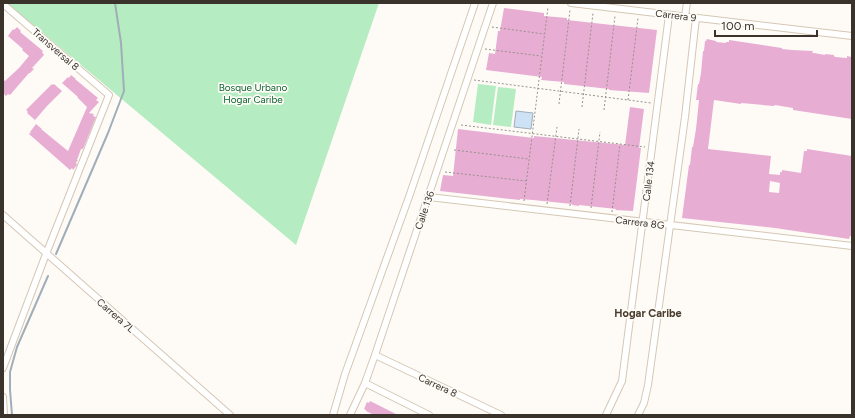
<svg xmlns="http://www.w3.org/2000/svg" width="855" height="418" viewBox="0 0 855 418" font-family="Figtree,sans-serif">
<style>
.green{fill:#b5ecc1}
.water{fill:#cee2f5;stroke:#a1aeb9}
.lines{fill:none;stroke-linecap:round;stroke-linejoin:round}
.stream{stroke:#a1aeb9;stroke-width:2}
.building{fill:#e8add3;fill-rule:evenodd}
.minor-casing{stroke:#d5c7b4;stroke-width:8}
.path{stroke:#96928c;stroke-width:1;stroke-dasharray:2 2;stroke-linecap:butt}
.minor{stroke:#fff;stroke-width:6}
.labels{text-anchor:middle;stroke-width:3.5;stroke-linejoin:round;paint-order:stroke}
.street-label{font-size:10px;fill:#39332c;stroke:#fefbf7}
.park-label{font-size:10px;fill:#0a6430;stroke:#fefbf7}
.neighbourhood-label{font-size:11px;font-weight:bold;fill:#493d2d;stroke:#fefbf7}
</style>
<rect width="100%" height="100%" fill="#fefbf7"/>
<!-- green -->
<path class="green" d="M7,3H379L296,245Z
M478,84L496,86L491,125L473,122Z
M498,87L516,89L511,127L493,125Z"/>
<!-- water -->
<path class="water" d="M516,111L533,113L531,129L514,127Z"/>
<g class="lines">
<!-- stream -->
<path class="stream" d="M56,254L108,133L124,91L121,43L115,3
M12,415L10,390V372L17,347L48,276"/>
</g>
<!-- building -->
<path class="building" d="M504,8L544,13V16L567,18V20L657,30L649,93L609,90V89L564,84V82L541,80L542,77L486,70L489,53L495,54L498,31H500Z
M17,27L21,31L20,32L43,51L42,52L44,55L32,68L34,69L30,73H29L10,95L8,94L6,96L3,93V79L5,81L19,68L29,56L22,50L23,49L8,36L13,29L14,30Z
M707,39L716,41V42L726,43V42H729V40L782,48V49L792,50L813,51L812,53H814L825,55V54L834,55V56L835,57L847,58V56L852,57V119L793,110V108L775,105L774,106L741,103V104L714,100L708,149L771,156L769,174L780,175V172H782V170L801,173L804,151H807V149L852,156V236H850L849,239L775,228L682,218L689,165H690L692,147H693L696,129L699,100H696L698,84H699L701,73L703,51H704L705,41H706ZM770,181L780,183L779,193L769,192Z
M71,75L76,79H75L98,98L96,100L99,102L89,113L94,114L93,116L96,117L83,149H81L77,160L78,161L76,162L77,165L73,170L72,168L70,170L29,134L31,132H30L36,124L42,129H41L68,151L87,107L77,97H78L62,83L68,77L69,78Z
M52,84L53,85L54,84L62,91L47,106L35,120L27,113L28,112L26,110Z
M630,107L644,109L639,148H641L633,211L615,210L616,209L579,205V206L572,205V204L533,200L520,199V200L440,191L443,175L453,176L458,129L534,138V136L625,145Z
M370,401L398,415H374L366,411V410L364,409L367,402L369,403Z"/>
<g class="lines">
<!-- minor casing -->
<g class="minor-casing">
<path id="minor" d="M571,3L852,36
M3,4L109,95L46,254L3,368
M685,16L687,3
M429,197L852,246
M3,215L230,415
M375,355L501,415
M365,383L429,415
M3,397L4,415
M333,415L345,374L410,194L475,3
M350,415L365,383L375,355L493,3
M606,415L622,381L669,15
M638,415L644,403L648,385L685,117L696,18"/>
</g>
<!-- path -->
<path class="path" d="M492,27L544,34
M485,49L541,56
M474,80L651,103
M628,100L638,18
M559,104L570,10
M582,107L593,13
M604,110L615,16
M461,125L645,147
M454,150L529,159
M445,172L526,181
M524,201L548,7
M547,204L557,127
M570,206L579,129
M591,208L600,132
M612,212L620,144"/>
<!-- minor -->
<use href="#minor" class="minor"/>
</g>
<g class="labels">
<!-- street labels -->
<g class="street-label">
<text transform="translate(676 15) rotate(7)" y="4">Carrera 9</text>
<text transform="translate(56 49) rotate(41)" y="4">Transversal 8</text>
<text transform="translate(648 181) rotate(-83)" y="4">Calle 134</text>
<text transform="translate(424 210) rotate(-71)" y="4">Calle 136</text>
<text transform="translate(640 222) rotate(7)" y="4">Carrera 8G</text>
<text transform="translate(116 315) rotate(41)" y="4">Carrera 7L</text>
<text transform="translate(438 385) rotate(25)" y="4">Carrera 8</text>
</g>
<!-- park labels -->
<g class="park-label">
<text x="253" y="91">Bosque Urbano<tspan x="253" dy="12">Hogar Caribe</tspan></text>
</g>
<!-- neighbourhood labels -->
<g class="neighbourhood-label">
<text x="648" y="317">Hogar Caribe</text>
</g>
</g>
<!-- border -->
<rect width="855" height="418" fill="none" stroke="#39332c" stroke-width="8"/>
<!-- scale -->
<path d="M715 30v6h102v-6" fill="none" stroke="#39332c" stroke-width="2"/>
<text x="721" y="30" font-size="12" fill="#39332c" stroke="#fefbf7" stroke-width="3" paint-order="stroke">100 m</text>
</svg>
